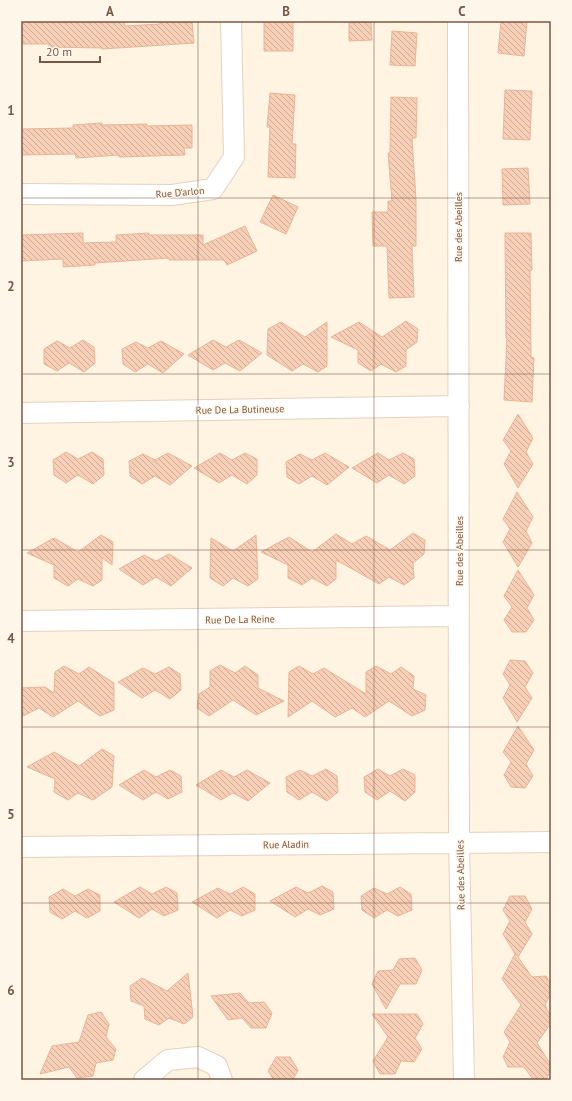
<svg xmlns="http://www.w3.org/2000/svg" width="572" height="1101" viewBox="0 0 572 1101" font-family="'PT Sans',sans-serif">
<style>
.building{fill:url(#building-back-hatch);stroke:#ebb495}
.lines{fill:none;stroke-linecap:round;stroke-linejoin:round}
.minor-casing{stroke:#e6d0bf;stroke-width:22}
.minor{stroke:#fff;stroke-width:20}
.grid{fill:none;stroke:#795745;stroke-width:1;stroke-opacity:0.55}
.labels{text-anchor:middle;stroke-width:3;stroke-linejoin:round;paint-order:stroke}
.street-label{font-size:10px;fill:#795745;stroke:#fff6ea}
.neatline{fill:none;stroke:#795745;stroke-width:1.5}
.grid-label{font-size:13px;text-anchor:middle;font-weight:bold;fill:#795745}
</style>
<defs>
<pattern id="building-back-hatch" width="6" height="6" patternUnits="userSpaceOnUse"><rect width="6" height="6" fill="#f7cfb7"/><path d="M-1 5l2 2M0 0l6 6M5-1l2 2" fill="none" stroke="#cdab97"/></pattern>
</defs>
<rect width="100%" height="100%" fill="#fff3e2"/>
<!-- building -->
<path class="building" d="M21,21H124L125,26L160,24V21H192L194,43L102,49V48L49,47V44H21Z
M264,21H293V51H264Z
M501,21H527L524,56L498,53Z
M371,22L372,40L349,41V23Z
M392,31L417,33L415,66L390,65Z
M505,90L532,91L530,140L503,139Z
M270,93L295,95L292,144H296L295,178L268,177L270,127H267Z
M391,97L417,98L416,138H412L416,200V246H412L414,297L389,298L387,246H373L372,212H388V201H392L388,153H390Z
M102,123V125L147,124V126L192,125V148H184L185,155L119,157V155L76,158L75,154L21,155V129L73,128V125Z
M528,168L530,204L503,205L502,169Z
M273,195L298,207L286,234L260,222Z
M245,226L257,251L227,265L224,260H169V258L95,263V265L63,267V259L21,261V235L83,233V243L116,242V235L149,233V235H203V245Z
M505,233H531L532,270H530L531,357L534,358L532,402L504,400L507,338H506Z
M406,321L418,329L417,342L406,350V366L396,372L381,364L371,371L358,363V350L331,337L359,322L382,337Z
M281,322L305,337L327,322V366L318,372L303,364L292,371L267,355L268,329Z
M83,340L94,347L95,363L84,372L69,363L57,371L44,364V349L57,341L70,348Z
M213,340L226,347L239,340L262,353L240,371L225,363L213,370L188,355Z
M161,341L184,354L163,373L148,364L135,372L123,364L122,349L136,342L148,348Z
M518,414L533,438L526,452L533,464L518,488L504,464L511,451L503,440Z
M66,452L78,459L92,452L103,459L104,475L93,484L78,475L66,483L54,475L53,460Z
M168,453L192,466L170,485L155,476L142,484L130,476L129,461L143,454L155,460Z
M220,453L232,460L245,453L257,459V475L247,484L232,475L219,483L194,468Z
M325,453L349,467L327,485L312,476L299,484L287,477L286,462L300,454L312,460Z
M378,453L389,460L403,453L414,459L415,476L404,484L389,475L377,483L352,468Z
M517,492L533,517L526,531L532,543L518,567L503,542L510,529L503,519Z
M413,533L425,540L424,554L413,563L414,578L404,585L389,577L379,584L336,560V579L327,586L312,578L302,585L288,578V565L261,552L289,537L312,552L336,534L352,544L366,536L390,550Z
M101,535L113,542L112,565L102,558V580L93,586L78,579L68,586L54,578V565L27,553L54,538L78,552Z
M256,535L258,579L248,586L233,578L223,586L210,578L211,538L233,551Z
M169,554L192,568L171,586L156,577L143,585L119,569L144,555L156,561Z
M518,570L534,595L527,608L534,620L526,632H512L504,620L512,607L504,596Z
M510,660L525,661L533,673L525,687L532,698L517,722L503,698L510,685L503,674Z
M220,665L235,673L245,666L258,675V688L284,701L256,715L233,700L209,716L197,708L199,694L210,687V671Z
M64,666L79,674L89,667L114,683V710L100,716L78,701L53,717L39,708L21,717V688L45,687L54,693L55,672Z
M299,666L313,674L324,668L366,694V672L376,666L391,674L401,667L414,676L413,689L426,695L425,710L412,716L389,701L365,717L352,708L335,717L312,701L288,717L289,672Z
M169,667L180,674L181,690L170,699L155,690L142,698L118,682L143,668L155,674Z
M518,726L534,750L526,764L533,776L525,788L511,787L504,775L511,762L503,752Z
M102,749L114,756L112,787L93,800L78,793L68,800L54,792L55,779L27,767L54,752L79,766Z
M326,769L337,776L338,792L327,801L312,792L299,800L287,792L286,777L300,770L312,776Z
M378,769L390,776L403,769L415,775V792L405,801L390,791L377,800L365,792L364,777Z
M144,770L156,777L170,770L181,776L182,792L168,799L156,792L143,800L119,785Z
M221,770L234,777L247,770L270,783L248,801L233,793L221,800L196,785Z
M322,886L333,892L334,909L320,915L308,909L295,917L270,901L296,887L308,893Z
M140,887L152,894L166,887L177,893L178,910L164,916L152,909L139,918L114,902Z
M243,887L255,894V910L242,916L230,910L217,918L192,902L218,888L230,894Z
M400,887L411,894L412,910L398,916L387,910L374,918L362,910L361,896L374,888L387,894Z
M63,889L75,896L88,889L100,895V911L87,918L75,911L62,919L50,912L49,897Z
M510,896H525L532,909L525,922L532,934L518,957L532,977L546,976L551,985V993L545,1005L551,1017V1023L537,1043L551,1065V1071L546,1079L532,1078L524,1067H508L503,1057L510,1042L504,1032L521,1005L502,979L515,954L503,934L510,921L503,910Z
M415,958L422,970L416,984H400L386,1009L372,984L378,971L393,970L399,959Z
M188,973L193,1017L184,1024L169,1018L159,1025L145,1019L144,1006L131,1001L130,986L142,978L167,991Z
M240,993L249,1003L264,1002L272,1013L266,1028H251L242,1018L228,1020L211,996Z
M101,1012L109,1024L106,1037L116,1049L113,1060L96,1063L93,1076L77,1078L69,1067L40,1074L52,1046L79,1042L88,1015Z
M372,1014H417L423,1024L415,1038L422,1049L414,1062L401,1061L395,1074H380L373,1061L388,1037Z
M276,1057H290L298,1070L293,1080H274L268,1071Z"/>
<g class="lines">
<!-- minor casing -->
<g class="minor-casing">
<path id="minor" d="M458,21L459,842L464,1080
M21,194L172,195L213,189L234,157L231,21
M21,413L459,406
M21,621L458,616
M21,847L551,842
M144,1080L168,1060L198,1057L217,1066L222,1080"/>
</g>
<!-- minor -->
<use href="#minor" class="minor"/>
</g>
<!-- grid -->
<path class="grid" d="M198,21V1080M374,21V1080M21,198H551M21,374H551M21,550H551M21,727H551M21,903H551"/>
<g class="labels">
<!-- street labels -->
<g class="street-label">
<text transform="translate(180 192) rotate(-5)" y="4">Rue D'arlon</text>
<text transform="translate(458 227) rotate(-90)" y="4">Rue des Abeilles</text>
<text transform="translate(240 409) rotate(-1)" y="4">Rue De La Butineuse</text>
<text transform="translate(459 551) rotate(-90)" y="4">Rue des Abeilles</text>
<text transform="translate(240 619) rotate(-1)" y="4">Rue De La Reine</text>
<text transform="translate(286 844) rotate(-1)" y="4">Rue Aladin</text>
<text transform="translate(460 875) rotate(-91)" y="4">Rue des Abeilles</text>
</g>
</g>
<!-- border -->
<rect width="572" height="1101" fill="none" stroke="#fff6ea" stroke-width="44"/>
<!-- scale -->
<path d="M40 56v6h60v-6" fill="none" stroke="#795745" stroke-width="2"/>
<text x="46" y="56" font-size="12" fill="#795745" stroke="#fff6ea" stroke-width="3" paint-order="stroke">20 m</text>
<rect x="22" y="22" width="528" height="1057" class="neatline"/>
<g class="grid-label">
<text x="110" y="16">A</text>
<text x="286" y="16">B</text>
<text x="462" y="16">C</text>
<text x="11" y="115">1</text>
<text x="11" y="291">2</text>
<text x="11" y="467">3</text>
<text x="11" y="643">4</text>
<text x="11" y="819">5</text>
<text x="11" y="995">6</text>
</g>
</svg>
